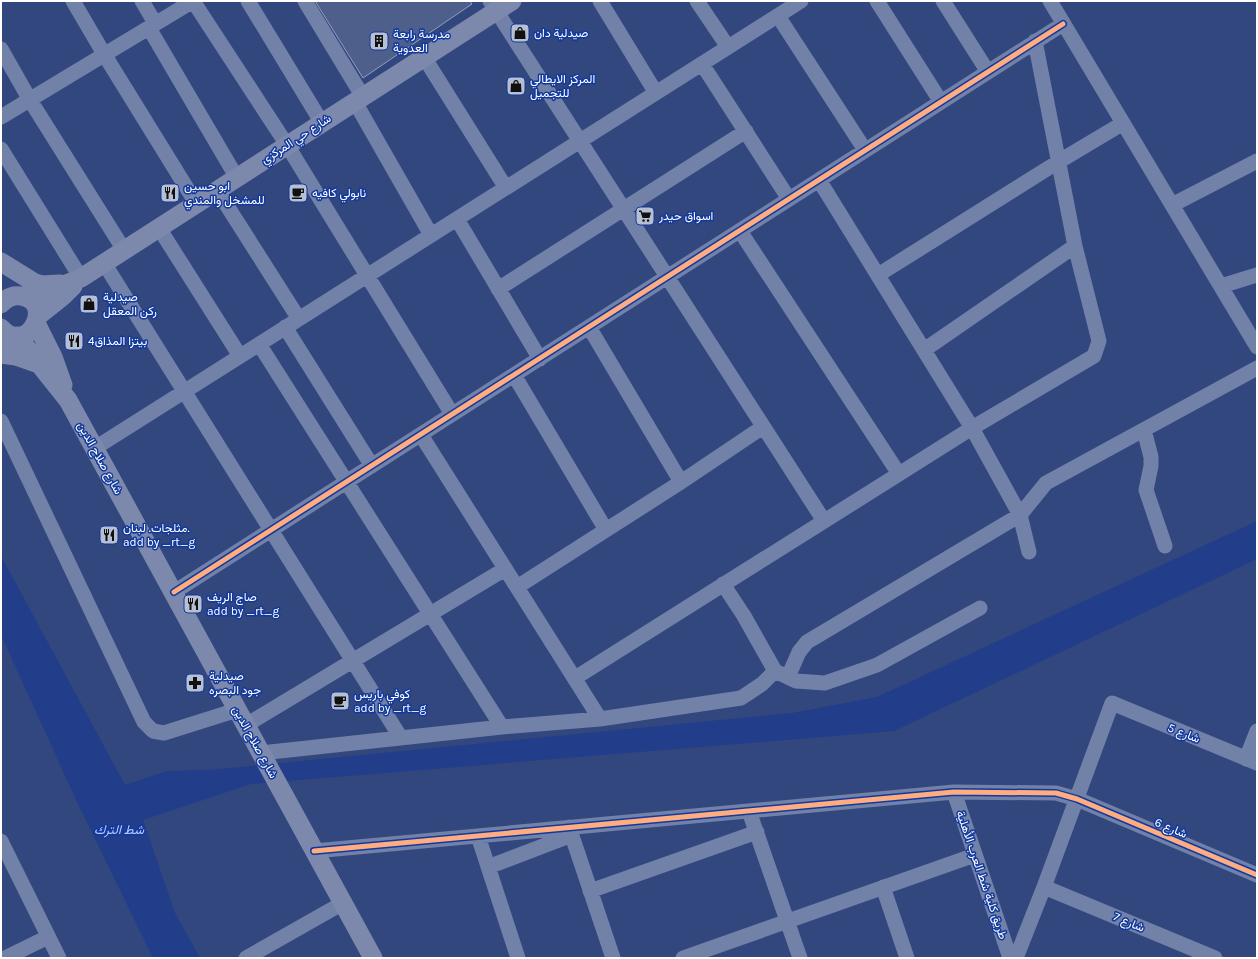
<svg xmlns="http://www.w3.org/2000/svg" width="1258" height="959" viewBox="0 0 1258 959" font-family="Karla,Vazirmatn,sans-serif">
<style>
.water{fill:#223d89}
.building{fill:#4e5f8b;stroke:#929ebd}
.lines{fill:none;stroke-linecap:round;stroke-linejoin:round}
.minor{stroke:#7281a8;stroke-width:15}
.major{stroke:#7c89ad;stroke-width:19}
.cycleway-casing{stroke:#12399e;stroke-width:8}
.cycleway{stroke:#ffac80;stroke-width:5}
.labels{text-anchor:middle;stroke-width:3;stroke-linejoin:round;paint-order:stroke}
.poi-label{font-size:12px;fill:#fff;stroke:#12399e;text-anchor:start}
.street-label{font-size:12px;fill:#fff;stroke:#12399e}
.water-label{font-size:13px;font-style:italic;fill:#b6cafb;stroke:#12399e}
</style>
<rect width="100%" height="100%" fill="#32477e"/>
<!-- water -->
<path class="water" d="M1257,521V559L894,731L251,784L143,820L175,913L200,958H153L78,804L1,635V556L125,785L167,771L209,770L792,713L877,697Z"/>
<!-- building -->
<path class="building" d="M315,1H470L472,4L363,78Z"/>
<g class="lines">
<!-- minor -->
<path class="minor" d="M73,1L104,54L196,203
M142,1L155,23
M193,1L287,145L452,414
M248,1L322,123
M305,1L363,97
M490,1L824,521
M600,1L656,93
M697,1L728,47
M877,1L941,102
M943,1L988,72
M1050,1L1257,347
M778,16L865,150
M149,28L237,178
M1,49L30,100L124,250
M424,57L506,188
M702,64L789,199
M355,102L431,235
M1,117L193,1
M1,149L81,278
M819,180L972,428L1020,515L1029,552
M217,190L299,319
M1172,205L1257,161
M457,219L540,359
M159,228L240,356
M740,231L899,474
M104,263L401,738
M878,275L1058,162L1115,128
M1221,286L1257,275
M498,289L746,131
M285,327L372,466
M589,327L681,482
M259,344L502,727
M924,350L1075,246
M514,375L606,530
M1,421L144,722L153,731L164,733L237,710
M1144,430L1151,457V466L1146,490L1165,546
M421,435L600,719
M95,448L801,1
M723,584L744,616L775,671
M517,587L681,482L763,427
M174,592L1063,24
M788,677L799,652L807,642L1020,515L1046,483L1257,368
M575,678L972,428L1094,356L1099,341L1075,246L1035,41
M246,725L505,569
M261,753L502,727L600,719L741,698L762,684L775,671L796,681L825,683L877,665L980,608
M1246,759L1257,731
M954,792L1010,958
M749,811L800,958
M569,827L613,958
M478,836L518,958
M1,841L59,958
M314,851L954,792L1056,793L1077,799L1257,875
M488,867L572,835
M883,887L907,958
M1044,887L1215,958
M590,891L757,832
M5,958L48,937
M246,958L343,903
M683,958L975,855
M1016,958L1044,887L1112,703L1257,763"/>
<!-- major -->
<path class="major" d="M1,262L35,283L42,285L60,284
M29,299L81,278L512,1
M1,304C6,298 13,295 21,296C56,301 28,358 1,328
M38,316L63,296L73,286
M36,323L53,357L63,385
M1,344L17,336L68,400L373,958
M1,354L16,356L39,364"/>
<!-- cycleway casing -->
<g class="cycleway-casing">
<path id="cycleway" d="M174,592L1063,24
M314,851L954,792L1056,793L1077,799L1257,875"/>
</g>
<!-- cycleway -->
<use href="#cycleway" class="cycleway"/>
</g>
<!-- icons -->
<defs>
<g id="shop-square" transform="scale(1)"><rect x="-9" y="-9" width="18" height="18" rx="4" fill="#b7bfd2" stroke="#12399e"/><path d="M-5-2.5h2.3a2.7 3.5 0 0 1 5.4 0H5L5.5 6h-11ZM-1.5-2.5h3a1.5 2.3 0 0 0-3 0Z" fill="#111"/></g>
<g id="building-square" transform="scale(1)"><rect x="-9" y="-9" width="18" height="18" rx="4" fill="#b7bfd2" stroke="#12399e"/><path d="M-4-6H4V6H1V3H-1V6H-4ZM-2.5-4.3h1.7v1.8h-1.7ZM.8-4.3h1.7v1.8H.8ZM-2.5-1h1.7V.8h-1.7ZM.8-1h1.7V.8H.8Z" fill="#111"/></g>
<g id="restaurant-square" transform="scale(1)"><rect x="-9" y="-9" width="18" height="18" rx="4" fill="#b7bfd2" stroke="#12399e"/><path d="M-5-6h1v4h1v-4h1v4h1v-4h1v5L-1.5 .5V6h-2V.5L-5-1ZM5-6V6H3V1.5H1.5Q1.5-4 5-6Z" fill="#111"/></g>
<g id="cafe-square" transform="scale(1)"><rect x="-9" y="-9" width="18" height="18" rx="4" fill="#b7bfd2" stroke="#12399e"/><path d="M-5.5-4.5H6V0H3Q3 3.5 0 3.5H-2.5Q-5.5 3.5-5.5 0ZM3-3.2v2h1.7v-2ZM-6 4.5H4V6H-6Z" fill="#111"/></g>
<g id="supermarket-square" transform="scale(1)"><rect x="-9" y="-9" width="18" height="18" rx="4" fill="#b7bfd2" stroke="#12399e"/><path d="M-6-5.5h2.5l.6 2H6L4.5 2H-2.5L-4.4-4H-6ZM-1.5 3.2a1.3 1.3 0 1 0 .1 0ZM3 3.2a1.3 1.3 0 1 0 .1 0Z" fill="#111"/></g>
<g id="pharmacy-square" transform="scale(1)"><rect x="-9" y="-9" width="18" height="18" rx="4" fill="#b7bfd2" stroke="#12399e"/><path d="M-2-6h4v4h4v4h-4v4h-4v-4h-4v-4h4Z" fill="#111"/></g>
</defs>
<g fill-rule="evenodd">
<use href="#shop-square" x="520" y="33"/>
<use href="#building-square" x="379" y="41"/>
<use href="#shop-square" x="516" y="86"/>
<use href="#restaurant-square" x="170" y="193"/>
<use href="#cafe-square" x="298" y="193"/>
<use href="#supermarket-square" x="645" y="216"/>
<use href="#shop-square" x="89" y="304"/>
<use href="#restaurant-square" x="74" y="341"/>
<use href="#restaurant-square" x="109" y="535"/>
<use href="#restaurant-square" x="193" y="604"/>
<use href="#pharmacy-square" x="195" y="683"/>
<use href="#cafe-square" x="340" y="701"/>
</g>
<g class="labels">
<!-- poi labels -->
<g class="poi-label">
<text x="534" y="37">صيدلية دان</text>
<text x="393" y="38">مدرسة رابعة<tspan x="393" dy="14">العدوية</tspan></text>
<text x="530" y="83">المركز الايطالي<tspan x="530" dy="14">للتجميل</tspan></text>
<text x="184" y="190">ابو حسين<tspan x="184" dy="14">للمشخل والمندي</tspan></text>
<text x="312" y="197">نابولي كافيه</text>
<text x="659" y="220">اسواق حيدر</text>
<text x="103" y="301">صيدلية<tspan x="103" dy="14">ركن المعقل</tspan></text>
<text x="88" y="345">بيتزا المذاق4</text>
<text x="123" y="532">مثلجات. لبنان.<tspan x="123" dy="14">add by _rt_g</tspan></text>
<text x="207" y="601">صاج الريف<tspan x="207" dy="14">add by _rt_g</tspan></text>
<text x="209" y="680">صيدلية<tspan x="209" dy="14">جود البصره</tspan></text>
<text x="354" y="698">كوفي باريس<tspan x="354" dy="14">add by _rt_g</tspan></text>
</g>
<!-- street labels -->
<g class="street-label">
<text transform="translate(296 139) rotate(-33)" y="4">شارع حي المركزي</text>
<text transform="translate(100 458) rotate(61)" y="4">شارع صلاح الدين</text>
<text transform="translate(1184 733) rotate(22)" y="4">شارع 5</text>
<text transform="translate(255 742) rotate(61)" y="4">شارع صلاح الدين</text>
<text transform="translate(1171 828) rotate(23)" y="4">شارع 6</text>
<text transform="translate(982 875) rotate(71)" y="4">طريق كلية شط العرب الأهلية</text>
<text transform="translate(1129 922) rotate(23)" y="4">شارع 7</text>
</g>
<!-- water labels -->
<g class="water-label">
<text x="119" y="834">شط الترك</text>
</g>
</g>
<!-- border -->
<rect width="1258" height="959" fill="none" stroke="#ffffff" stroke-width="4"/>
</svg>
